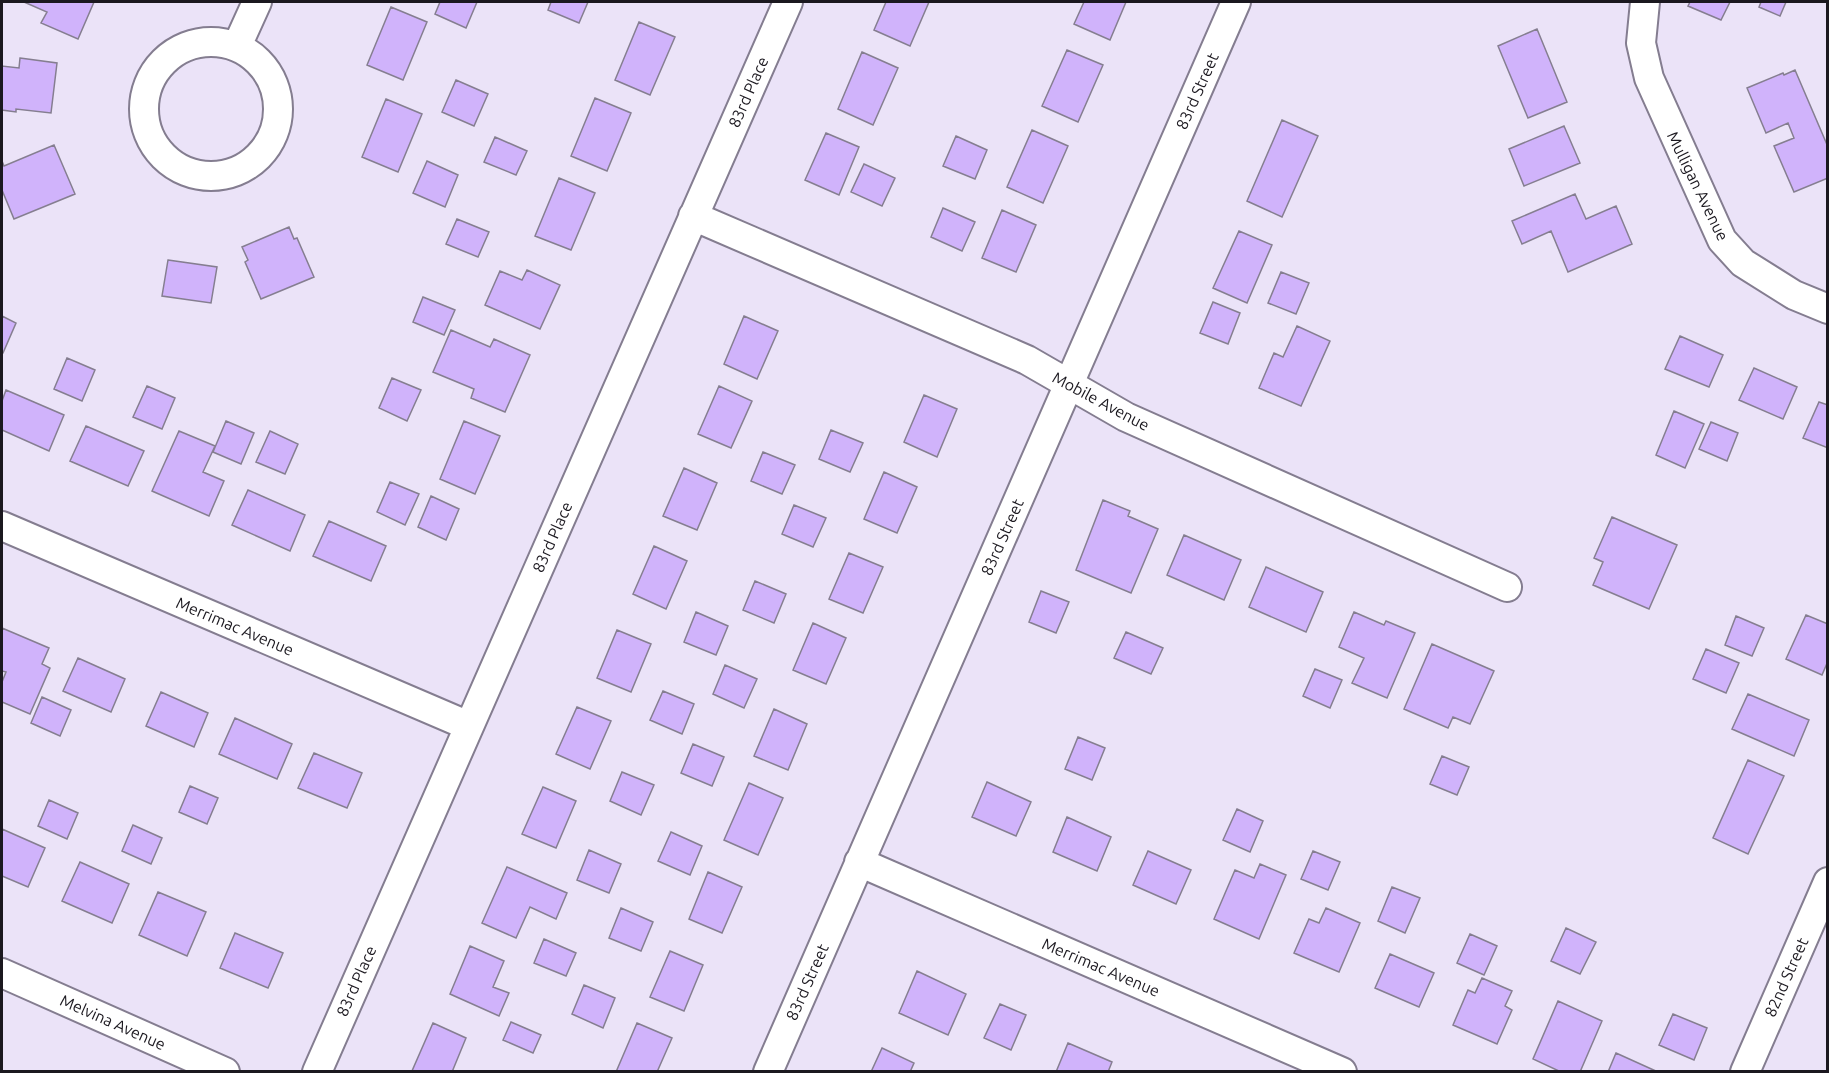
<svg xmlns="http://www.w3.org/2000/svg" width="1829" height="1073" viewBox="0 0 1829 1073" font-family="Ubuntu,sans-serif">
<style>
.building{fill:#d0b3fb;stroke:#857e90;stroke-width:1.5}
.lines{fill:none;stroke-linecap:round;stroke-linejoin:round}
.minor-casing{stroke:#847d90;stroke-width:32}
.minor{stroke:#fff;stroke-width:28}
.labels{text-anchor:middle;stroke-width:6;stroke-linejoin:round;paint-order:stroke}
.street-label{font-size:16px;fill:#1b181f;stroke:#fff}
</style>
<rect width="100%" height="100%" fill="#ebe3f8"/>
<!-- building -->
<path class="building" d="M24,2H94L78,39L41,23L47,12Z
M440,2H477L466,28L435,14Z
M551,2H588L579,23L548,10Z
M886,2H929L910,46L874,30Z
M1084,2H1126L1110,40L1074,24Z
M1690,2H1730L1721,20L1688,6Z
M1761,2H1786L1780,16L1759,7Z
M391,7L427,22L403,80L367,65Z
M639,22L675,37L650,95L615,80Z
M1537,29L1567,102L1528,118L1498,46Z
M1067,50L1103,65L1078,122L1042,106Z
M862,52L898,68L873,125L838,109Z
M20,58L57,63L51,113L16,109V112L2,110V66L19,68Z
M1795,70L1828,147V178L1794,192L1774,146L1794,138L1788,123L1766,133L1747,88L1783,73L1784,75Z
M456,80L488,94L474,126L442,112Z
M595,98L631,113L607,171L571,156Z
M386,99L422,114L398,172L362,157Z
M1282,120L1318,136L1282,217L1247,201Z
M1564,126L1580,163L1524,186L1509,149Z
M1032,130L1068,146L1043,203L1007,187Z
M826,133L859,147L839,195L805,180Z
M956,136L987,150L975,179L943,166Z
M495,137L527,151L516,175L484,162Z
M54,145L75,194L14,219L2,190V161L4,166Z
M427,161L458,175L445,207L413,193Z
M864,164L895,178L882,206L851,192Z
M559,178L595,193L571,250L535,236Z
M1575,194L1586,219L1616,206L1632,244L1568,272L1551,231L1522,244L1512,221Z
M943,208L975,222L962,251L931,237Z
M1002,210L1036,225L1016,272L982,258Z
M457,219L489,232L478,257L446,244Z
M289,227L294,239L297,238L314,277L261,299L245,262L248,260L242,247Z
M1239,231L1272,245L1247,303L1213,288Z
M168,260L217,267L211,303L162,296Z
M527,270L560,285L540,329L485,305L500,271L522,280Z
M1281,272L1309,283L1296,314L1268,303Z
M423,297L455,310L444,335L413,322Z
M1213,302L1240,313L1228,344L1200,333Z
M2,316L16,323L3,353H2Z
M744,316L778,331L757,379L724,364Z
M1297,326L1330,341L1301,406L1259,388L1274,353L1283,357Z
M451,330L490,347L494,339L530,355L505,412L471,398L474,389L433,372Z
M1680,336L1723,355L1709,387L1665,369Z
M67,358L95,370L82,401L54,389Z
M1754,368L1797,387L1783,419L1739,400Z
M392,378L421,390L407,421L379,408Z
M147,386L175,398L162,429L133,417Z
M719,386L752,401L731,448L698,434Z
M6,390L64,415L49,451L2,430V401Z
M924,395L957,409L937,457L904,442Z
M1819,402L1828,405V448L1803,438Z
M1674,411L1704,424L1685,468L1656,455Z
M226,421L254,433L241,464L213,452Z
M464,421L500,436L475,494L440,479Z
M1711,422L1738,433L1727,461L1699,449Z
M86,426L144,451L128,486L70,461Z
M831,430L863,443L850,472L819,459Z
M179,431L215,446L203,472L224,481L209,516L152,491Z
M270,431L298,444L285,474L256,462Z
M763,452L795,465L782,494L751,481Z
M684,468L717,483L697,530L663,516Z
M884,472L917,487L897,533L864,519Z
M390,482L419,494L405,525L377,512Z
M248,490L305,515L290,551L232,525Z
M431,496L459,509L446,540L418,527Z
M1103,500L1130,511L1128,516L1158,529L1131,593L1076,570Z
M794,505L826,518L813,547L782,534Z
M1612,517L1677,545L1649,609L1593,585L1603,562L1594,558Z
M329,521L386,546L371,581L313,556Z
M1184,535L1241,560L1224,600L1167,575Z
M654,546L687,561L666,609L633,594Z
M849,553L883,567L863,613L829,599Z
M1266,567L1323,592L1306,632L1249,607Z
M755,581L786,594L774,623L743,610Z
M1041,591L1069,602L1056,633L1029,622Z
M696,612L728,626L716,655L684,642Z
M1354,612L1384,625L1386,621L1415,633L1387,698L1352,683L1364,658L1339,647Z
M1806,615L1828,624V661L1822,675L1786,659Z
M1736,616L1764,628L1752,656L1725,645Z
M813,623L846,638L826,684L793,670Z
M2,628L49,648L42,664L50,668L30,714L2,702V682L6,672L2,671Z
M617,630L651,644L631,692L597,678Z
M1126,632L1163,648L1151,674L1114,658Z
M1432,644L1494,671L1470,724L1453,717L1448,728L1404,709Z
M1706,649L1739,663L1726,693L1693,679Z
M78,658L125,679L111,712L63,691Z
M725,665L757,679L744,708L713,694Z
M1315,669L1342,680L1330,708L1303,696Z
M663,691L694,704L682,734L650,720Z
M161,692L208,713L194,747L146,726Z
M1748,694L1809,720L1794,756L1732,729Z
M42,697L71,710L60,736L31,723Z
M577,707L611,721L590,769L556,754Z
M774,709L807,724L788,770L754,756Z
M235,718L292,744L277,779L219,754Z
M1078,737L1105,748L1092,780L1065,769Z
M693,744L724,757L712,786L681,773Z
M314,753L362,773L347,808L298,788Z
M1442,756L1469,767L1457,795L1430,784Z
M1748,760L1784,776L1748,854L1713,838Z
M622,772L654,785L641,815L610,801Z
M987,782L1031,802L1016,836L972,817Z
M749,783L783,798L758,855L724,840Z
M190,786L218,798L207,824L179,812Z
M543,787L576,801L556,848L522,834Z
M49,800L78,813L67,839L38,826Z
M1237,809L1263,821L1250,852L1223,840Z
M1067,817L1111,837L1097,871L1053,852Z
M133,825L162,838L151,864L122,851Z
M2,829L45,848L28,887L2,876Z
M671,832L702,846L690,875L658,861Z
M589,850L621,864L609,893L577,880Z
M1148,851L1191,870L1176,904L1133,885Z
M1313,851L1340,862L1328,890L1301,879Z
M80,862L129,884L112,923L62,901Z
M1260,864L1286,875L1259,939L1214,919L1235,870L1254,878Z
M507,867L567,893L556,919L530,907L516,938L482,923Z
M708,872L742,887L722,933L689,919Z
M1392,887L1420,898L1405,933L1378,921Z
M158,892L206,912L187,956L139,935Z
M621,908L653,922L641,951L609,938Z
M1326,908L1360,923L1339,972L1294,953L1309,919L1319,923Z
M1566,928L1596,942L1580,974L1551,961Z
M235,933L283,953L268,988L220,968Z
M1470,934L1497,946L1484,975L1457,963Z
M544,939L576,953L566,976L534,963Z
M470,946L504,961L493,987L509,993L499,1016L450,994Z
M670,951L703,965L684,1011L650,997Z
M1390,954L1434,973L1419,1007L1375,988Z
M917,971L966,994L948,1035L899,1013Z
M1482,978L1512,991L1505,1006L1512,1010L1497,1044L1453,1025L1468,990L1475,993Z
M584,985L615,998L603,1028L572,1014Z
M1558,1001L1602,1021L1580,1072H1561L1533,1059Z
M1000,1004L1026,1015L1011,1050L984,1038Z
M1673,1014L1707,1028L1694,1060L1659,1045Z
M511,1022L541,1035L533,1053L503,1040Z
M433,1023L466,1038L452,1072H414L412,1071Z
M637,1023L672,1038L657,1072H616Z
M1068,1043L1112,1062L1108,1072H1056Z
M882,1048L914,1063L910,1072H871Z
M1616,1053L1658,1072H1608Z"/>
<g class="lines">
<!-- minor casing -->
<g class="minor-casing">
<path id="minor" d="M1645,2L1641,43L1649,78L1722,240L1743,263L1794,295L1828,309
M144 109a67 67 0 1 1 134 0a67 67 0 1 1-134 0Z
M237,46L257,2
M693,216L1027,360L1126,417L1507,587
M2,526L469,726
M859,862L1342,1072
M2,973L225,1072
M317,1072L788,2
M768,1072L1236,2
M1745,1072L1828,882"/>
</g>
<!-- minor -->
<use href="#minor" class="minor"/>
</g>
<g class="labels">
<!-- street labels -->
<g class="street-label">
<text transform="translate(1197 91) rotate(-66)" y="6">83rd Street</text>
<text transform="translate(748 92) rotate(-66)" y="6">83rd Place</text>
<text transform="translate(1698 186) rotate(64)" y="6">Mulligan Avenue</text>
<text transform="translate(1101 401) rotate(28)" y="6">Mobile Avenue</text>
<text transform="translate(552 537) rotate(-66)" y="6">83rd Place</text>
<text transform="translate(1002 537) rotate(-66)" y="6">83rd Street</text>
<text transform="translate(235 626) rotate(23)" y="6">Merrimac Avenue</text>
<text transform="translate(1101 967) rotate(23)" y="6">Merrimac Avenue</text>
<text transform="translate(1786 977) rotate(-66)" y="6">82nd Street</text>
<text transform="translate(356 981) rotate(-66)" y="6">83rd Place</text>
<text transform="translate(807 982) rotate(-66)" y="6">83rd Street</text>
<text transform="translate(113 1022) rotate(24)" y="6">Melvina Avenue</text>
</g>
</g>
<!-- border -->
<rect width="1829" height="1073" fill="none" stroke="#1b181f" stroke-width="6"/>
</svg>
